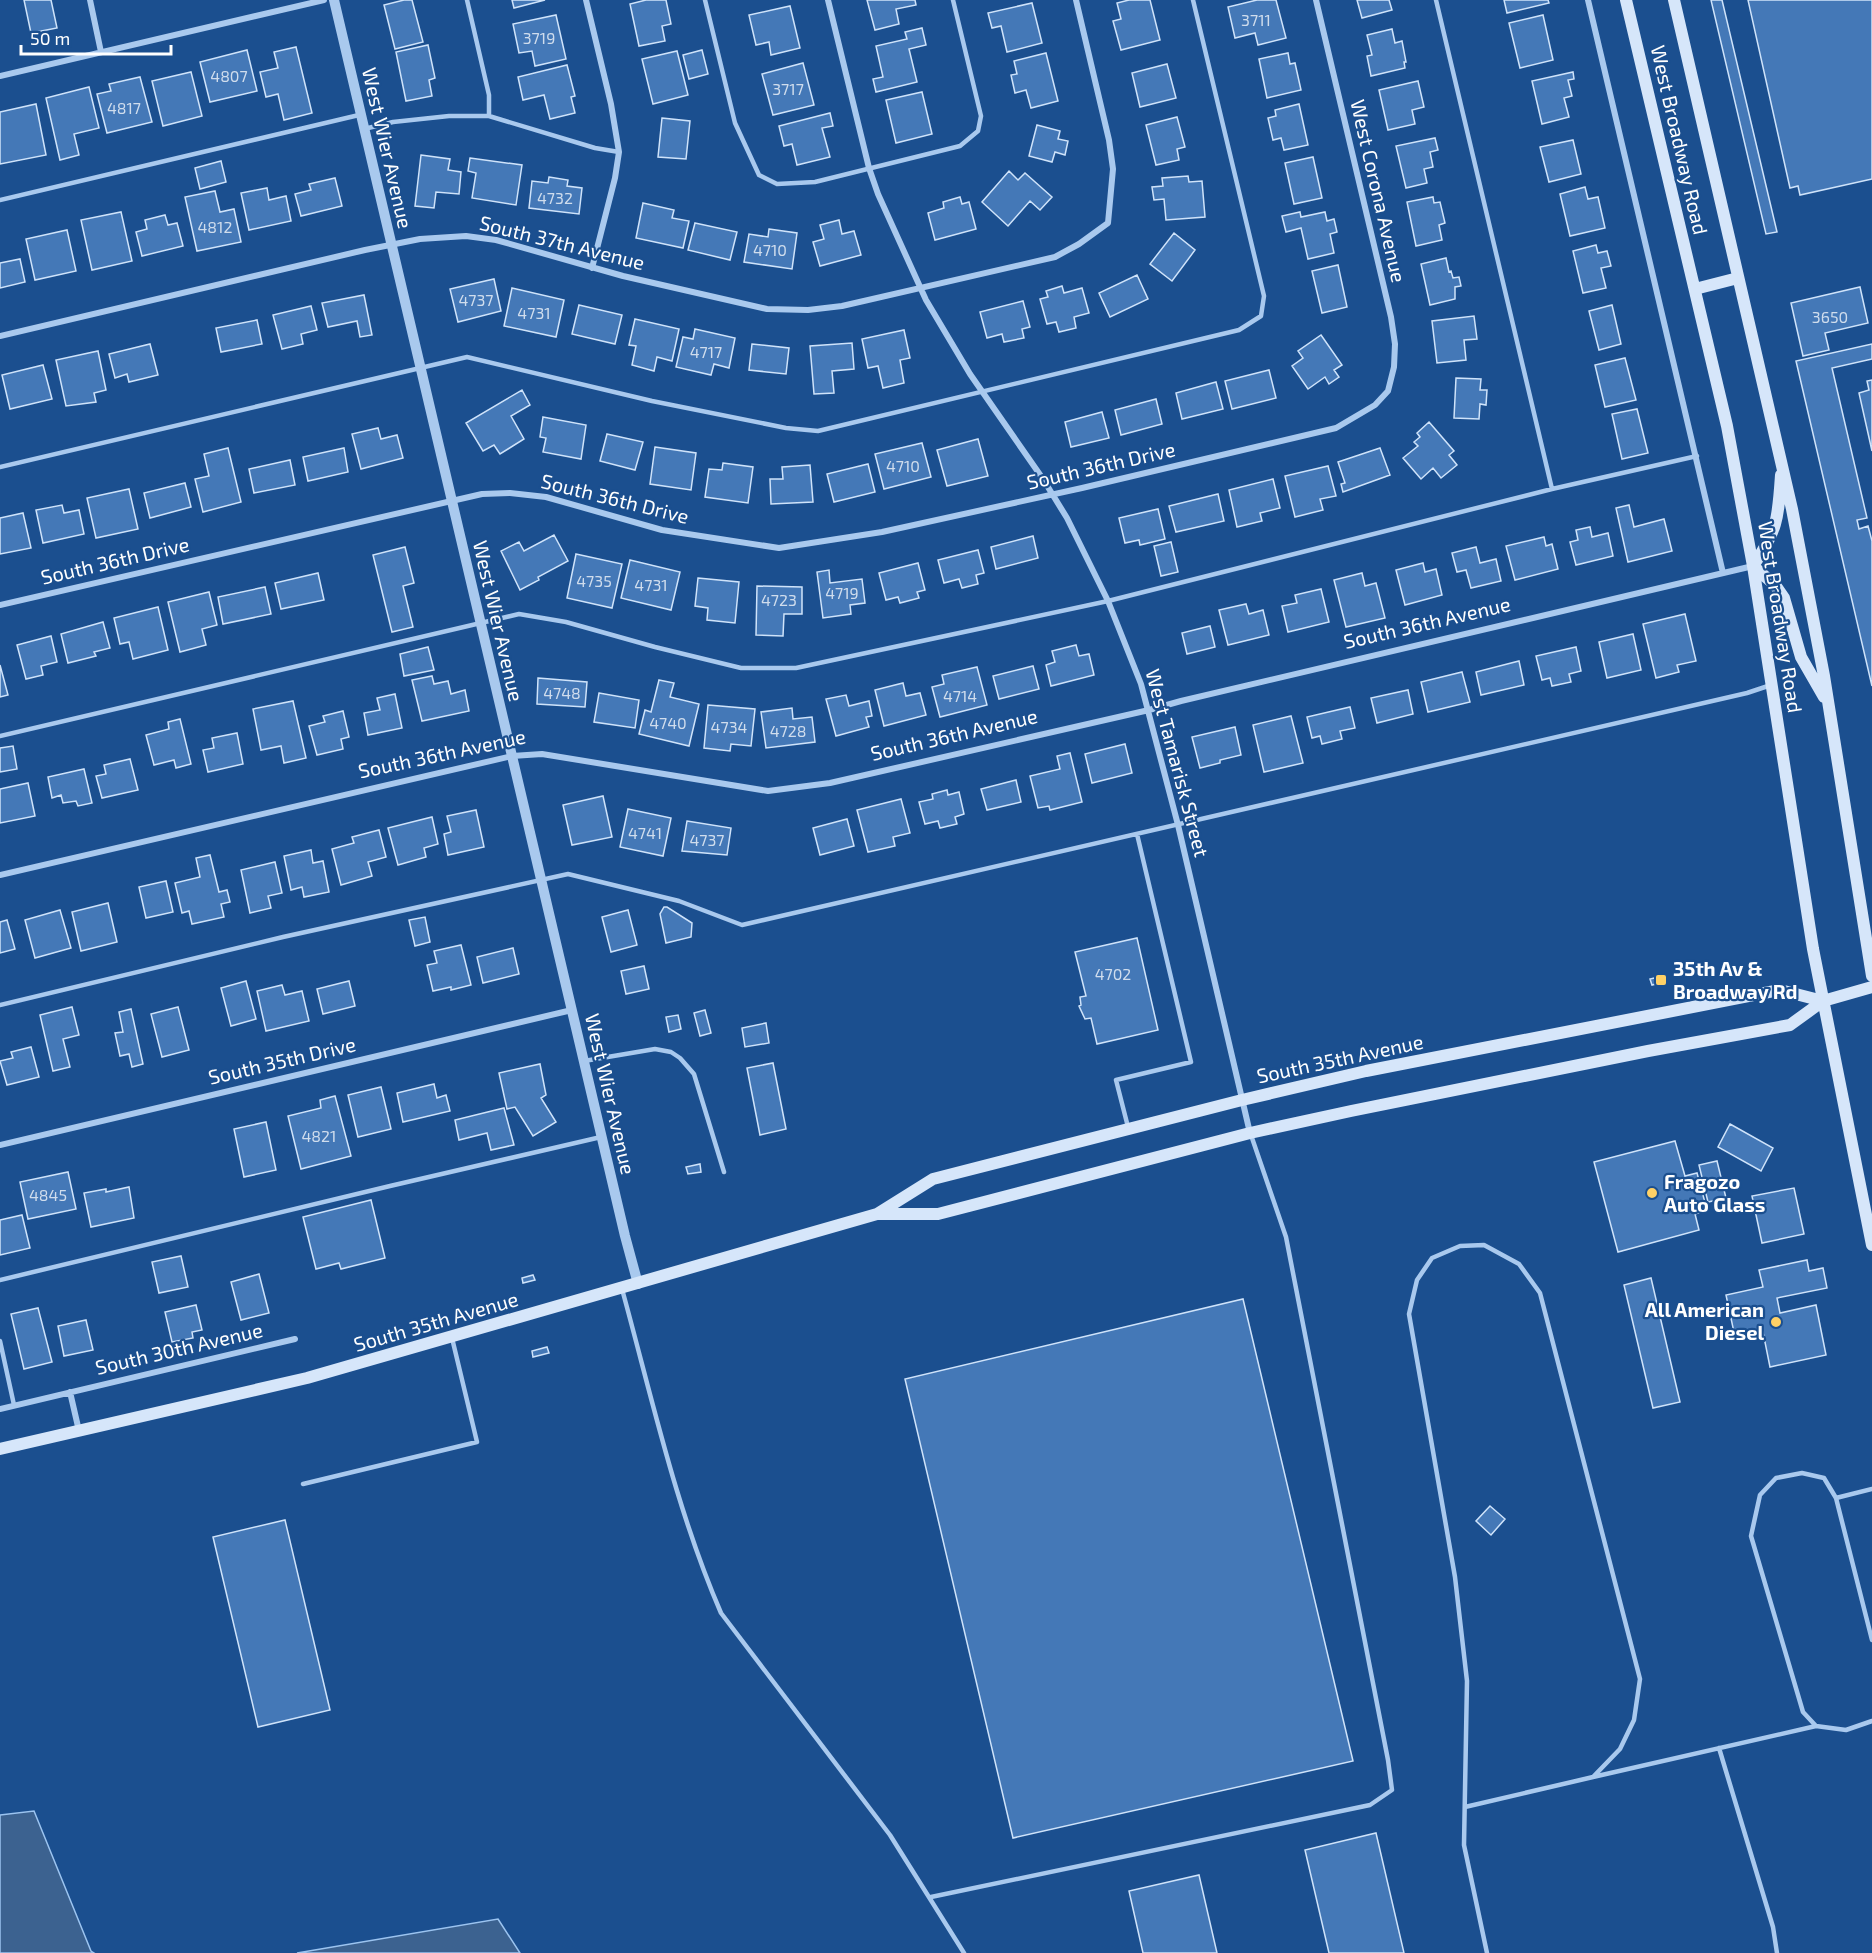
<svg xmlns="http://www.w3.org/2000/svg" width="1872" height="1953" viewBox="0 0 1872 1953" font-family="'Exo 2',sans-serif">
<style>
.water{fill:#3c6290;stroke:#9cc4f0;stroke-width:1.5}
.building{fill:#4478b7;stroke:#cfe3fa;stroke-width:1.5}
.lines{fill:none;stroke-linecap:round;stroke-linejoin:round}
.service{stroke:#a9c9ee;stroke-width:4.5}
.minor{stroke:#a9c9ee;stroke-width:6}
.tertiary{stroke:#a9c9ee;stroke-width:10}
.secondary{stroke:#d6e6fa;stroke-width:12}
.poi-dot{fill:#ffd166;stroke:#1b4f8f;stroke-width:2}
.labels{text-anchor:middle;stroke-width:4.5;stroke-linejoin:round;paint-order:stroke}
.number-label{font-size:16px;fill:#d0dded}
.street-label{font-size:20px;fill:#fff;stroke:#1b4f8f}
.poi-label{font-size:20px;font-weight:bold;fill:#fff;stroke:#1b4f8f;text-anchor:start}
</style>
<rect width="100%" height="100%" fill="#1b4f8f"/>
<!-- water -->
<path class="water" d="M34,1811L91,1951L94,1953H0V1815Z
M498,1919L520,1953H297Z"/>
<!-- building -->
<path class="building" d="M24,0H51L57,28L31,33Z
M404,0H412L423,42L395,49L384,5Z
M512,0H545L514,8Z
M646,0H666L671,24L662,26L665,41L639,46L630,4Z
M867,0H915L916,5L896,9L899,24L875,30Z
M1129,0H1150L1160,40L1121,50L1113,21L1121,19L1117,3Z
M1257,0H1276L1286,38L1258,45L1255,33L1235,38L1228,7Z
M1357,0H1389L1392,10L1362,18Z
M1504,0H1548L1549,3L1507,13Z
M1711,0H1722L1777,232L1766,234Z
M1748,0H1872V179L1800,195L1798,186L1790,188Z
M1032,3L1042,43L1007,52L1001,26L992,28L988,13Z
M790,6L800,48L771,55L769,42L756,45L749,15Z
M556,15L566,59L535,66L532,51L519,53L513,24Z
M1543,15L1553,60L1520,68L1509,23Z
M922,28L926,45L909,49L917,82L876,92L873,79L883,77L876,46L907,39L905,32Z
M1392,29L1395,43L1402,41L1406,62H1404L1405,68L1371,76L1367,56L1372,55L1367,35Z
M428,45L435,78L429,80L432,96L406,101L396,52Z
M296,47L312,113L284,120L278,94L266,97L260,72L278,68L274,52Z
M247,50L257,91L210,102L200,62Z
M702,50L708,74L689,79L683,55Z
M677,51L688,95L653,104L642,59Z
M1046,53L1058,101L1031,108L1026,90L1015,93L1011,75L1017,74L1014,61Z
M1288,53L1290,64L1295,63L1301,90L1267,98L1259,59Z
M803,63L814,105L773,115L762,74Z
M1167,64L1176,98L1140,107L1132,73Z
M567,65L575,96L571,97L575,113L550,119L544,95L523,100L518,77Z
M191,72L202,116L163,126L152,81Z
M1573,72L1574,79L1568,80L1572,96L1564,98L1569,117L1542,124L1532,81Z
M140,77L152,122L107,133L97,94L111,91L109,84Z
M1418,81L1424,107L1412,110L1415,124L1388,130L1379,90Z
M89,87L99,128L74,134L79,155L60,160L46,98Z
M922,92L932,134L896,143L886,100Z
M36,104L46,155L0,164V112Z
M1299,104L1308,145L1284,150L1281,138L1273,140L1268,118L1276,116L1275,110Z
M830,113L833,126L822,128L830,157L797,165L792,144L784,146L779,126Z
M1177,117L1185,147L1177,149L1179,160L1156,165L1146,125Z
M662,118L690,121L686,159L658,157Z
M1037,125L1060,131L1058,139L1068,141L1065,155L1055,152L1052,162L1029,156Z
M1435,138L1438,150L1430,152L1433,167L1424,169L1427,183L1406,188L1396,146Z
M1573,140L1581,174L1549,182L1540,147Z
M421,155L450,159L448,170L461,172L459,194L436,192L434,208L415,206Z
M1313,157L1322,198L1294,204L1285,163Z
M470,158L522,165L516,205L472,198L476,173L468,171Z
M221,161L226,182L200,189L195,168Z
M1009,171L1018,180L1025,173L1052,197L1040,210L1030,201L1008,226L982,202Z
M1188,176L1189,182L1202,181L1205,217L1166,220L1164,199L1154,200L1152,187L1163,186L1162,178Z
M549,177L568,180L567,186L582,188L579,214L529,208L532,181L548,183Z
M335,178L342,206L301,216L295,194L311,190L309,184Z
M1585,187L1588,199L1598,197L1605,228L1570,236L1560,194Z
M267,188L269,200L286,196L291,221L249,230L241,193Z
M215,191L220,212L234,209L241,242L197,251L185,197Z
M960,197L962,204L969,202L976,229L935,240L928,213L944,208L943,202Z
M1433,197L1434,203L1440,202L1445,223L1439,225L1442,240L1416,246L1407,202Z
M643,203L674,210L672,218L689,221L683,248L636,238Z
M121,212L132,261L92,270L81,220Z
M1300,212L1301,217L1325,212L1327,221L1334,219L1337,232L1330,234L1334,253L1308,259L1301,228L1286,232L1282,216Z
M165,215L168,225L177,223L183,246L142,256L136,232L147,229L145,220Z
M839,220L842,234L854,231L861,255L820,266L813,242L824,239L820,225Z
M695,223L737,232L730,260L688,250Z
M769,229L797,233L792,269L744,262L749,234L768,237Z
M67,230L76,271L35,280L26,239Z
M1174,233L1195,250L1172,281L1150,264Z
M1596,245L1598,253L1607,251L1611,266L1601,268L1606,288L1583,293L1573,251Z
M1446,258L1449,272L1451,271L1453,278L1459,277L1461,286L1455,287V299L1430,305L1421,264Z
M20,259L25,282L0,288V263Z
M1338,265L1347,307L1322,313L1312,271Z
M1137,275L1148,299L1110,317L1099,293Z
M494,279L501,311L458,322L450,289Z
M1062,286L1064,293L1082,288L1089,313L1074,317L1076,328L1059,332L1056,322L1047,324L1040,299L1048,297L1046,291Z
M1860,287L1868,323L1825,333L1829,350L1803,356L1791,303Z
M512,288L564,300L556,337L504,326Z
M364,295L372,335L360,337L357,321L328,327L322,303Z
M1023,301L1030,327L1022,329L1024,338L1004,342L1002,334L987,338L980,312Z
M579,305L622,315L615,344L572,334Z
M1612,305L1621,344L1599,350L1589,311Z
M311,306L317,330L301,334L303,344L282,349L273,315Z
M1474,316L1477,339L1464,340L1466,360L1437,363L1432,321Z
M635,319L679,329L672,361L657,357L654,371L632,365L636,346L629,345Z
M257,320L262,344L221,352L216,328Z
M695,329L735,338L729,368L714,364L711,375L676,367L683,337L693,339Z
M904,330L910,358L900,360L904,383L883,388L878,366L868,368L862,339Z
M1321,335L1342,365L1334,370L1339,377L1329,384L1325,377L1308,389L1292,366L1303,358L1298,351Z
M852,343L854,369L832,371L834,393L814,394L810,346Z
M150,344L158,375L129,382L127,374L115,378L109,354Z
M752,344L789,348L786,374L749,370Z
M1872,344V359L1832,368L1867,518L1857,520L1859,529L1868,526L1872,541V686L1796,361Z
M98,351L106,390L94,393L96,402L66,406L56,360Z
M1625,358L1636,400L1605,407L1595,365Z
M43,365L52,399L10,409L2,375Z
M1269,370L1276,398L1232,409L1225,381Z
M1456,378L1481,379L1480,390H1487L1486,405L1480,404L1479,419L1454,418Z
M1872,380V451L1859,393L1869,390L1867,381Z
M1216,382L1223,409L1182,419L1176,393Z
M522,390L530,405L511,416L524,439L500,454L494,445L483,451L466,423Z
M1156,399L1162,424L1121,435L1115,410Z
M1637,409L1648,453L1622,459L1612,414Z
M1102,412L1109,438L1071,447L1065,422Z
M543,417L586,425L581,459L543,452L546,438L540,437Z
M1429,422L1454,451L1449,455L1457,465L1441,478L1433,468L1421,479L1403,458L1418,446L1414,442L1420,437L1417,433Z
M378,428L381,439L397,435L403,458L361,469L352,434Z
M607,434L643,442L635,470L600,461Z
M978,439L988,476L947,486L937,450Z
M922,443L931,477L884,489L875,454Z
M655,447L696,453L691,490L650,484Z
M228,448L241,502L203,512L195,479L209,476L204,454Z
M344,448L348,472L308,481L303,457Z
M1380,448L1390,475L1343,492L1341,484L1345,483L1338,462Z
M290,460L295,485L254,493L249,469Z
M723,463L753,467L748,503L705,497L709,469L722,470Z
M868,464L875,492L834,502L827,474Z
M810,465L813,502L771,504L770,479H783L782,467Z
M1328,466L1336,496L1320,499L1323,510L1295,517L1285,476Z
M1273,479L1280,508L1260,513L1262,521L1237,527L1229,490Z
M185,483L191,507L150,518L144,493Z
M129,489L138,529L96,538L87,498Z
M1218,494L1224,521L1176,532L1169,506Z
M62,505L64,513L79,510L84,534L43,543L36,510Z
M1629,505L1634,527L1664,519L1672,551L1628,562L1616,508Z
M1158,509L1165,539L1140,545L1139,540L1125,543L1119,518Z
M23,513L31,548L0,554V518Z
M1590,527L1592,537L1608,533L1613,556L1576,565L1570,542L1578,540L1576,530Z
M554,535L568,561L538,577L539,580L520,590L501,551L519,542L524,551Z
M1033,536L1038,558L996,569L991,547Z
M1544,537L1546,546L1552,544L1558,569L1515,580L1506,546Z
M1171,542L1178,572L1161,576L1154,546Z
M405,547L414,583L403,586L413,627L392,632L373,555Z
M1476,547L1480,563L1496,559L1501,581L1471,588L1466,570L1457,572L1452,553Z
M978,550L984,573L976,575L978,584L962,588L959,579L944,583L938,560Z
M576,554L622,564L612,608L567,598Z
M630,560L680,572L671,610L621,598Z
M918,563L925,590L917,592L919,598L900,603L898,597L886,600L879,573Z
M1423,563L1425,572L1436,569L1442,595L1405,605L1396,570Z
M829,570L830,583L862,579L865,603L850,605L851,614L823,618L817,572Z
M318,573L324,600L281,609L275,583Z
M1362,573L1365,586L1376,583L1385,618L1346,627L1334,580Z
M698,578L739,582L735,623L707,620L708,608L695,606Z
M757,586L802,587V614H784L783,636L756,635Z
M265,587L271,614L223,624L218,597Z
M1321,589L1329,622L1288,632L1282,606L1297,603L1295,595Z
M209,592L217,625L202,629L206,645L180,652L168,602Z
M1246,604L1249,614L1263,610L1269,635L1228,645L1219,610Z
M158,607L168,650L133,659L129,642L120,644L114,618Z
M1685,614L1696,661L1677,665L1679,672L1656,678L1643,624Z
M103,622L110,648L94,652L96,656L68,663L61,634Z
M1210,626L1215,647L1187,654L1182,633Z
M1633,634L1641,670L1607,678L1599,642Z
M51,636L57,662L41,666L43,675L26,679L17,645Z
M1076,645L1079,656L1089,654L1094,675L1051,686L1046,665L1055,662L1052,651Z
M428,647L434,670L404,676L400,654Z
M1576,647L1581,671L1569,674L1571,682L1552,686L1550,678L1542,680L1536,656Z
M1519,661L1524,685L1481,695L1476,672Z
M0,665L8,695L0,697Z
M1033,666L1039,689L999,699L993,676Z
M977,667L987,705L940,717L932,687L944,684L942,675Z
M1462,672L1470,702L1428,712L1421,682Z
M432,676L434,684L448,681L451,694L465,690L469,711L422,721L412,680Z
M538,678L587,682L585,707L537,704Z
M659,680L674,683L670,697L699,704L689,746L639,734L645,710L651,712Z
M903,683L906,696L920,693L926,715L884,726L875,690Z
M1408,690L1413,714L1377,723L1371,698Z
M599,693L639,700L635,728L594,722Z
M395,694L402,728L368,735L364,713L380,710L377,698Z
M846,695L849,706L869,701L872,716L866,717L869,727L836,736L826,699Z
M293,701L306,758L284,763L281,746L261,750L253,709Z
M708,705L755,709L751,746L731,744L730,751L704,748Z
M1350,707L1355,728L1340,731L1342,739L1322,744L1320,736L1312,738L1307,717Z
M792,708L793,719L812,717L815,742L766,748L761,712Z
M343,711L349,737L341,739L343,749L317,755L309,726L325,722L323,716Z
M1291,716L1303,763L1264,772L1253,725Z
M180,719L191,764L176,768L174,760L154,765L146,735L169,729L168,722Z
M1235,727L1241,755L1220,760V763L1200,768L1192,737Z
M237,733L243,764L208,772L203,750L214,748L212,738Z
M1125,744L1132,773L1092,783L1085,754Z
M13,746L17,769L0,772V748Z
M1070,753L1082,802L1050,810L1049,806L1038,808L1030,776L1060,769L1057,756Z
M130,759L138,790L102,798L96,776L106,774L104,765Z
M84,769L92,803L78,806L76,801L63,803L61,795L52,798L48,777Z
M1016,780L1021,802L987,810L981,789Z
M28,783L35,816L0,823V789Z
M947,790L948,795L959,792L964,814L955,817L957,824L940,828L938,821L925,824L919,802L933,799L932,794Z
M603,796L612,837L572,845L563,805Z
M901,799L910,833L893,837L895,846L868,852L857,810Z
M628,809L671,818L663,856L620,847Z
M476,810L484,847L448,855L444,834L451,832L447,816Z
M432,817L438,844L424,848L426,857L398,865L388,828Z
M847,819L854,846L820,855L813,828Z
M687,821L731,828L727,855L682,851Z
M379,830L386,857L368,862L372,876L341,885L332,849L354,843L352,837Z
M311,850L313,863L323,861L329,892L304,897L302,887L291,890L284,856Z
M210,855L219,892L227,890L230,902L221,904L224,917L192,924L189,911L182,913L175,883L200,877L196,858Z
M275,862L282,893L268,896L271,908L250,913L241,870Z
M166,881L173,912L146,918L139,887Z
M108,903L117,942L81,951L72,912Z
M664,907H667L692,923L691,937L666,943L660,914Z
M60,910L71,948L35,958L25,920Z
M628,910L637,945L611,952L602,917Z
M425,917L430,942L415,946L409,920Z
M7,920L15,949L0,953V922Z
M1137,938L1158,1030L1097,1044L1091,1018L1085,1019L1079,1006L1081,1005L1080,997L1086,996L1075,952Z
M461,945L471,985L451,990V987L433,991L427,965L437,963L434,951Z
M513,948L519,974L483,983L477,957Z
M644,966L649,989L626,994L621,971Z
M1663,976L1664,982L1652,985L1650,979Z
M246,981L256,1019L231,1026L221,988Z
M349,981L355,1006L323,1014L317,989Z
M282,985L285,995L302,991L309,1021L266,1031L257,991Z
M72,1007L79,1035L63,1039L70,1067L53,1071L40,1015Z
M178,1007L189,1050L162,1057L151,1014Z
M131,1009L143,1064L132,1067L129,1054L120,1056L115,1033L123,1032L119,1012Z
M705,1010L711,1033L700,1036L694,1013Z
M678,1015L681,1029L669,1032L666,1017Z
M766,1023L769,1043L745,1047L742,1028Z
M31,1047L39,1077L7,1085L0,1061L13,1058L11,1052Z
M773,1063L786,1129L760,1135L747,1068Z
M540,1064L546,1095L541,1098L556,1122L533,1136L515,1107L507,1109L499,1073Z
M434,1084L437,1098L446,1095L450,1111L403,1122L397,1093Z
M381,1087L391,1129L358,1137L348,1095Z
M335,1096L351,1156L301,1169L288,1116L321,1108L320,1100Z
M504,1108L514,1145L491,1150L487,1133L459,1140L455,1120Z
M266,1122L276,1170L244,1177L234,1129Z
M1730,1124L1773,1148L1761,1171L1718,1147Z
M1675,1141L1685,1176L1697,1173L1707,1210L1695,1214L1699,1230L1618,1252L1594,1162Z
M1717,1161L1726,1198L1708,1202L1699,1165Z
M700,1164L701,1172L688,1174L686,1167Z
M68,1172L76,1209L28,1219L20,1182Z
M129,1187L134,1218L91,1227L84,1193L106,1189V1192Z
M1794,1188L1804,1234L1762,1243L1752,1196Z
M371,1200L385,1258L341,1269L339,1263L316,1269L303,1217Z
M22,1215L30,1248L0,1255V1220Z
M181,1256L188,1287L159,1293L152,1262Z
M1807,1260L1809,1271L1823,1268L1827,1288L1777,1298L1780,1313L1816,1305L1826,1355L1770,1367L1763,1332L1735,1337L1726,1295L1763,1287L1759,1270Z
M259,1274L269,1313L241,1320L231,1282Z
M533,1275L535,1280L523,1283L522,1278Z
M1651,1278L1680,1402L1653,1408L1624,1285Z
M1243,1299L1353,1761L1013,1838L905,1379Z
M196,1305L202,1330L192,1332L193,1338L172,1342L165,1312Z
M38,1308L52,1362L24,1369L11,1314Z
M86,1320L93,1350L64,1356L58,1326Z
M547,1347L549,1353L533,1357L532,1351Z
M1490,1506L1505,1519L1491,1535L1476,1521Z
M285,1520L330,1710L258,1727L213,1537Z
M1376,1833L1404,1953H1329L1305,1850Z
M1199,1875L1217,1953H1143L1129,1891Z"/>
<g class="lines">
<!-- service -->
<path class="service" d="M467,0L489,95V116
M705,0L735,123L759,175L777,184L815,182L960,146L978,131L981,116L953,0
M1436,0L1552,489
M364,129L393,122L449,116H489L595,148L619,152
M0,200L359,115
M0,467L467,357L652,401L786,428L818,431L1239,330L1261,316L1264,296L1193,0
M0,736L519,614L566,622L655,647L741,668H796L1108,601L1552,489L1697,456
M0,1005L283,937L568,874L679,901L742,925L1747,693L1771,685
M584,1061L655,1049L671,1052L680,1058L694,1074L724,1172
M1128,1127L1116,1080L1191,1062L1137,834
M0,1280L390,1186L601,1137
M622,1289C652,1398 676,1509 721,1613L890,1835L964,1953
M0,1341L14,1405
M303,1484L477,1442L452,1338
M1836,1498L1872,1489
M1872,1640L1836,1498L1824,1478L1802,1473L1776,1478L1760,1495L1751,1536L1803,1712L1816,1726L1846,1730L1872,1721
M1719,1748L1773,1927L1777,1953
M1593,1777L1816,1726
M1465,1807L1593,1777L1620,1749L1634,1720L1640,1679L1540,1293L1519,1264L1484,1245L1460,1246L1432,1258L1417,1280L1409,1314L1455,1577L1467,1681L1464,1845L1487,1953
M931,1897L1370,1805L1392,1790L1388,1760L1286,1237L1251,1135"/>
<!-- minor -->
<path class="minor" d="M90,0L101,52
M586,0L611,104L619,152L615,178L592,268
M828,0L869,168L878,194L926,300L970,374L1043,479L1067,518L1108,601L1141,684L1178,825L1250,1133
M1588,0L1723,573
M0,76L324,0
M0,336L365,250L420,239L466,236L496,240L623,276L767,309L808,310L842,306L1055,257L1079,244L1108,223L1113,169L1109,140L1076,0
M0,605L482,494L510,493L546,497L662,530L779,548L882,532L1082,488L1336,428L1375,405L1388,391L1394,367L1395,344L1391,317L1316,0
M0,875L512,756L542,754L768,791L830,783L1149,710L1181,701L1753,566
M0,1145L572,1010
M70,1392L79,1431
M0,1409L295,1339"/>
<!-- tertiary -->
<path class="tertiary" d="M334,0L625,1236L638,1284"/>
<!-- secondary -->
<path class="secondary" d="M1626,0L1727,426L1753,566L1813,949L1872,1245
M1674,0L1792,509L1824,676L1872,976
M1695,289L1738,278
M1781,475C1778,519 1778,529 1753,566L1775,585L1784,598L1801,657L1824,697
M878,1214H938L1250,1133L1351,1111L1648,1051L1790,1025L1823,1001L1872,987
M0,1449L307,1378L877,1214L933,1179L1242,1100L1366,1071L1780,990L1823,1001"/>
</g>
<!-- markers -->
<g class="poi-dot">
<rect x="1655" y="974" width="12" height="12" rx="3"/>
<circle cx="1652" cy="1193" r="6"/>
<circle cx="1776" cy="1322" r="6"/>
</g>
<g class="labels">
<!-- number labels -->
<g class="number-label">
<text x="1256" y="26">3711</text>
<text x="539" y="44">3719</text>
<text x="229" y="82">4807</text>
<text x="788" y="95">3717</text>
<text x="124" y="114">4817</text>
<text x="555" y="204">4732</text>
<text x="215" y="233">4812</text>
<text x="770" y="256">4710</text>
<text x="476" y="306">4737</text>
<text x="534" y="319">4731</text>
<text x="1830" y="323">3650</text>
<text x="706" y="358">4717</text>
<text x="903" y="472">4710</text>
<text x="594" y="587">4735</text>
<text x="651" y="591">4731</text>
<text x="842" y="599">4719</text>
<text x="779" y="606">4723</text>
<text x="562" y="699">4748</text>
<text x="960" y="702">4714</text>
<text x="668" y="729">4740</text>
<text x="729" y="733">4734</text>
<text x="788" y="737">4728</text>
<text x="645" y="839">4741</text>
<text x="707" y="846">4737</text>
<text x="1113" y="980">4702</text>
<text x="319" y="1142">4821</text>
<text x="48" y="1201">4845</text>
</g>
<!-- street labels -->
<g class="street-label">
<text transform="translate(1679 140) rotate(77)" y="7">West Broadway Road</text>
<text transform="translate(387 148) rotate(77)" y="7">West Wier Avenue</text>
<text transform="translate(1378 191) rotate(77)" y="7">West Corona Avenue</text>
<text transform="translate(562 243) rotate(14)" y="7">South 37th Avenue</text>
<text transform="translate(1101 466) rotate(-13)" y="7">South 36th Drive</text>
<text transform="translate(615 499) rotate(14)" y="7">South 36th Drive</text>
<text transform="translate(115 561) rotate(-13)" y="7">South 36th Drive</text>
<text transform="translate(1780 617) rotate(81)" y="7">West Broadway Road</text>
<text transform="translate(498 621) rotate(77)" y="7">West Wier Avenue</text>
<text transform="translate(1427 623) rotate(-13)" y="7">South 36th Avenue</text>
<text transform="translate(954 735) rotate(-13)" y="7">South 36th Avenue</text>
<text transform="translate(442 754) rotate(-12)" y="7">South 36th Avenue</text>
<text transform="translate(1177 763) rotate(75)" y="7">West Tamarisk Street</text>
<text transform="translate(1340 1059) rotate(-12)" y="7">South 35th Avenue</text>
<text transform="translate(282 1061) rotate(-13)" y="7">South 35th Drive</text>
<text transform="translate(610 1094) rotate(77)" y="7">West Wier Avenue</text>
<text transform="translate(436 1322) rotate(-16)" y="7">South 35th Avenue</text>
<text transform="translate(179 1349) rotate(-13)" y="7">South 30th Avenue</text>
</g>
<!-- poi labels -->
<g class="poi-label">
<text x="1673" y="976">35th Av &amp;<tspan x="1673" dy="23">Broadway Rd</tspan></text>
<text x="1664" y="1189">Fragozo<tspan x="1664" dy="23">Auto Glass</tspan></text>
<text x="1764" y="1317" text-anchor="end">All American<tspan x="1764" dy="23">Diesel</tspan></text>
</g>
</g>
<!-- scale -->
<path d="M21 45v9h150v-9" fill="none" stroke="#ffffff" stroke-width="3"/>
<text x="30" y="45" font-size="18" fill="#ffffff" stroke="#1b4f8f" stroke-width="4.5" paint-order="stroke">50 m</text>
</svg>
